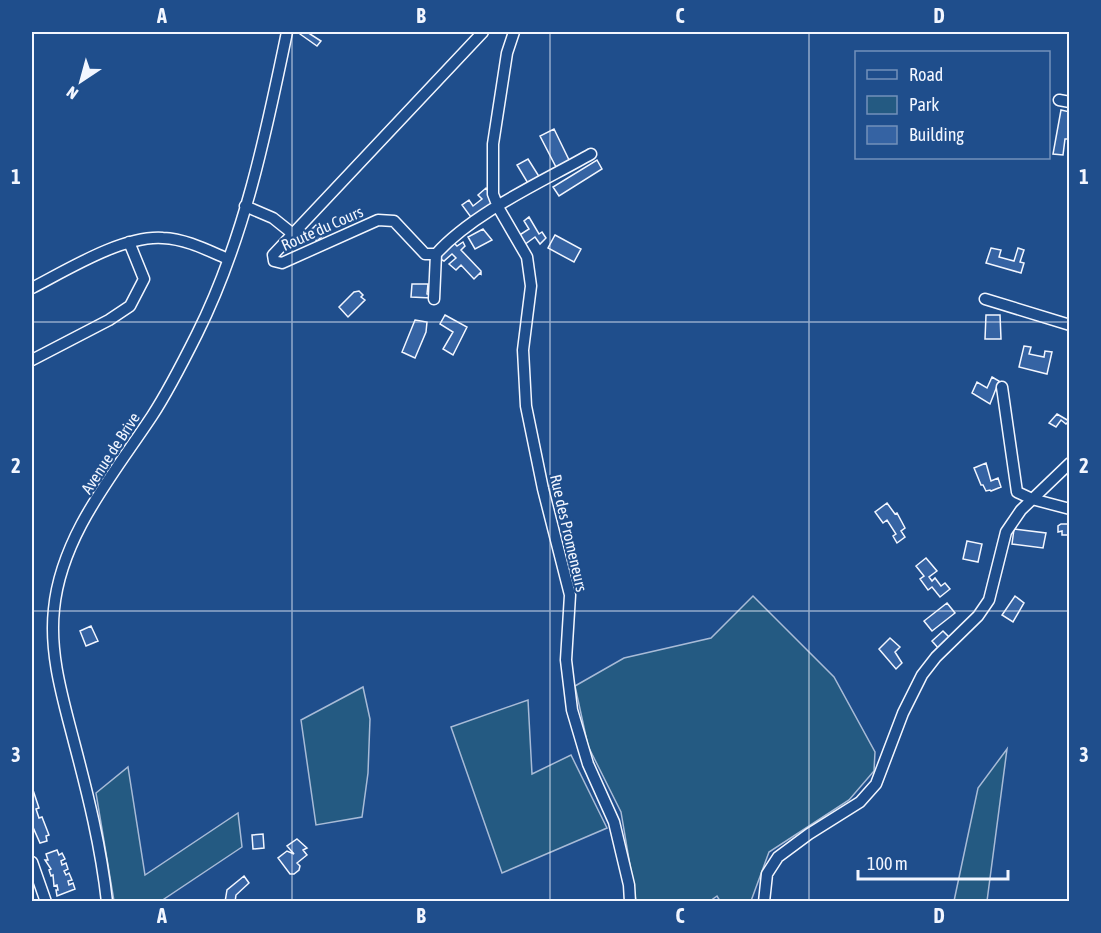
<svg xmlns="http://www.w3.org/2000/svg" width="1101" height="933" viewBox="0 0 1101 933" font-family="'Asap Condensed',sans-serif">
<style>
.green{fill:#245a82;stroke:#a8bbd7;stroke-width:1.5}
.building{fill:#3563a3;stroke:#f2f6ff;stroke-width:1.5}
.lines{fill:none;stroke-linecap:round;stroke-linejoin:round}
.minor-casing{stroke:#f2f6ff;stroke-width:13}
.minor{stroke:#1f4e8c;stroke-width:10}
.grid{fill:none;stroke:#f2f6ff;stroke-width:1.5;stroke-opacity:0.55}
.labels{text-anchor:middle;stroke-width:4.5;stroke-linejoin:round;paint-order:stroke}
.street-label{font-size:16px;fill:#f2f6ff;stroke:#1f4e8c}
.neatline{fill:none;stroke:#f2f6ff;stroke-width:2}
.grid-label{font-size:20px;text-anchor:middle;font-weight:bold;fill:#f2f6ff}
</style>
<rect width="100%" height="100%" fill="#1f4e8c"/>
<!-- green -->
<path class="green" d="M753,596L834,677L875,752L874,771L849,800L769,852L751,901H720L717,896L710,901H636L621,812L588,746L575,686L624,658L711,638Z
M363,687L370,719L368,773L362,817L316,825L301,720Z
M528,700L532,774L571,755L607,828L502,873L451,727Z
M1007,749L987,901H954L978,788Z
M128,767L145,875L238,813L242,847L161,901H114L96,793Z"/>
<!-- building -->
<path class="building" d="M302,32H307L321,41L317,46L300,34Z
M1061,110L1070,112V139H1065L1063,155L1053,154Z
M554,129L570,162L557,169L540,136Z
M528,159L540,178L529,185L517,165Z
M597,160L602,169L559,196L553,187Z
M486,188L491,195L494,203L473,220L462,205L469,200L473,206L482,199L478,195Z
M529,217L539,234L542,232L546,238L540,244L535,237L524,245L518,236L529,229L524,221Z
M317,224L326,233L317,241L308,233Z
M483,229L492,240L475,249L468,237Z
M555,235L581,249L574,262L548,248Z
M453,242L457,246L463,242L465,246L461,250L481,271V274L480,273L474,279L461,265L456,270L449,264L456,258L452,254L444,261L440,259L446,248Z
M991,248L1001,250L999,257L1014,261L1018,248L1024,250L1020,262L1024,263L1021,273L986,263Z
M412,284H428L427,294L431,295V298L411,297Z
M359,291L363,295L361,297L365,300L348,317L339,307L354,292Z
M445,315L467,327L453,355L443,349L453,332L440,324Z
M986,315H1000L1001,339H985Z
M415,320L427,322L426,332L415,358L402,352Z
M1024,346L1031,347L1029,354L1044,357L1045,351L1052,352L1047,374L1019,367Z
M992,377L999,381L990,404L972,393L977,382L987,388Z
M1057,414L1069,421L1066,424L1061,420L1056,427L1049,423Z
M986,463L991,481L998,478L1001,487L991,491L990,490L986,491L983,485H981L974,468Z
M887,503L895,514L897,513L905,528L901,531L905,537L897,543L893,536L896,534L887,520L883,523L875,512Z
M1061,524H1070V535H1062V531L1058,532V526Z
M1014,529L1046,533L1043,548L1012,544Z
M967,541L982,544L978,562L963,559Z
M926,558L937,571L929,577L932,581L935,578L941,586L945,583L950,589L940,597L932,587L928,590L920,579L924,576L916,566Z
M1015,596L1024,603L1013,622L1002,615Z
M947,603L955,613L932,631L924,621Z
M91,626L98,641L86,646L80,631Z
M943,631L950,638L939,649L932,641Z
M890,638L900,647L895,652L902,663L896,669L879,649Z
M33,790L39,808L36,809L39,818L42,817L49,835L46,836L47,841L40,843L32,825Z
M263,834L264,848L253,849L252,835Z
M297,839L307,848L303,850L307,855L297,863L300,866L299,870L294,874H290L278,858L287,851L294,854L287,846Z
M57,850L59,855L62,853L65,859L61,861L62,865L66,863L68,869L64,871L66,875L69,873L72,880L68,881L69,885L73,883L75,889L57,896L56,890H58L57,885L54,886L53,875L51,876L49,870L51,869L45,860H48L46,854Z
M244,876L249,883L236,895L235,902H225L227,890Z"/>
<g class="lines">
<!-- minor casing -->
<g class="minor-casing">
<path id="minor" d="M483,32L273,255L274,261L282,263L378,220L394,221L425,254H436C474,212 542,182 591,154
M514,32L507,53L493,144V194L498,207L527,257L531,286L523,350L526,406L543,489L570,595L566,660L572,710L588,764L614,822L629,885L630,902
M1059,100L1070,102
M245,206L273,218L293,234
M32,288C67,270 123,235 163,238C186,239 207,250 228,259
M434,299L436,254
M985,299L1070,325
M32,360L109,320L130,306L144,279L129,242
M1002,387L1017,492L1032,499L1070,509
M32,862L46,902
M107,902C101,847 88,795 74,742C63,699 49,654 54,609C61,536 113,475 152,416C169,390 183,362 197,334C244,240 266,134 287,32
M764,902L767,874L778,857L809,834L860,802L876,784L903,713L922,675L936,657L978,616L989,600L1006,532L1021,510L1070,463"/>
</g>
<!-- minor -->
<use href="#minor" class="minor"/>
</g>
<!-- grid -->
<path class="grid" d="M292,32V902M550,32V902M809,32V902M32,322H1070M32,611H1070"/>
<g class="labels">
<!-- street labels -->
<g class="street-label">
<text transform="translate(322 228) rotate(-24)" y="6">Route du Cours</text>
<text transform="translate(110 453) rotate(-57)" y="6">Avenue de Brive</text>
<text transform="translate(569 533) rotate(77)" y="6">Rue des Promeneurs</text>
</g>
</g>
<!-- border -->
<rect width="1101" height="933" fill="none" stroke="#1f4e8c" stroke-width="66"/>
<!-- legend -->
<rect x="855" y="51" width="195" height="108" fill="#1f4e8c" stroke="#7391ba" stroke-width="1.5"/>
<rect x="867" y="70" width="30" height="9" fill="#1f4e8c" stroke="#7391ba" stroke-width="1.5"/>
<text x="909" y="81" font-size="18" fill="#f2f6ff">Road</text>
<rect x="867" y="96" width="30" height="18" fill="#245a82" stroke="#7391ba" stroke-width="1.5"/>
<text x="909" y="111" font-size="18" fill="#f2f6ff">Park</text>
<rect x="867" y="126" width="30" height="18" fill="#3563a3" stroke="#7391ba" stroke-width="1.5"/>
<text x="909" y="141" font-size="18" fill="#f2f6ff">Building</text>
<!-- north arrow -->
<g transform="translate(81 81) rotate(216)" stroke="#1f4e8c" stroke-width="4.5" paint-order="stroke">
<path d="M0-4.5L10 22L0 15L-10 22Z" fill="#f2f6ff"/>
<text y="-9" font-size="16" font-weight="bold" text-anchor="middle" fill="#f2f6ff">N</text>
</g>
<!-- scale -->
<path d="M858 870v9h150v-9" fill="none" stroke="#f2f6ff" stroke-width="3"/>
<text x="867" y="870" font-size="18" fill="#f2f6ff" stroke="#1f4e8c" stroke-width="4.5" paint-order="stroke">100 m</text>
<rect x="33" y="33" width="1035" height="867" class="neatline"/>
<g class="grid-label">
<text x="162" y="23">A</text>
<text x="421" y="23">B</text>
<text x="680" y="23">C</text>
<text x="939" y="23">D</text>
<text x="16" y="184">1</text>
<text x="1084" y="184">1</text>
<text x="16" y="473">2</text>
<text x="1084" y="473">2</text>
<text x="16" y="762">3</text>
<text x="1084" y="762">3</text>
<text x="162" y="923">A</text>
<text x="421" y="923">B</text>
<text x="680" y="923">C</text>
<text x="939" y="923">D</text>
</g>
</svg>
